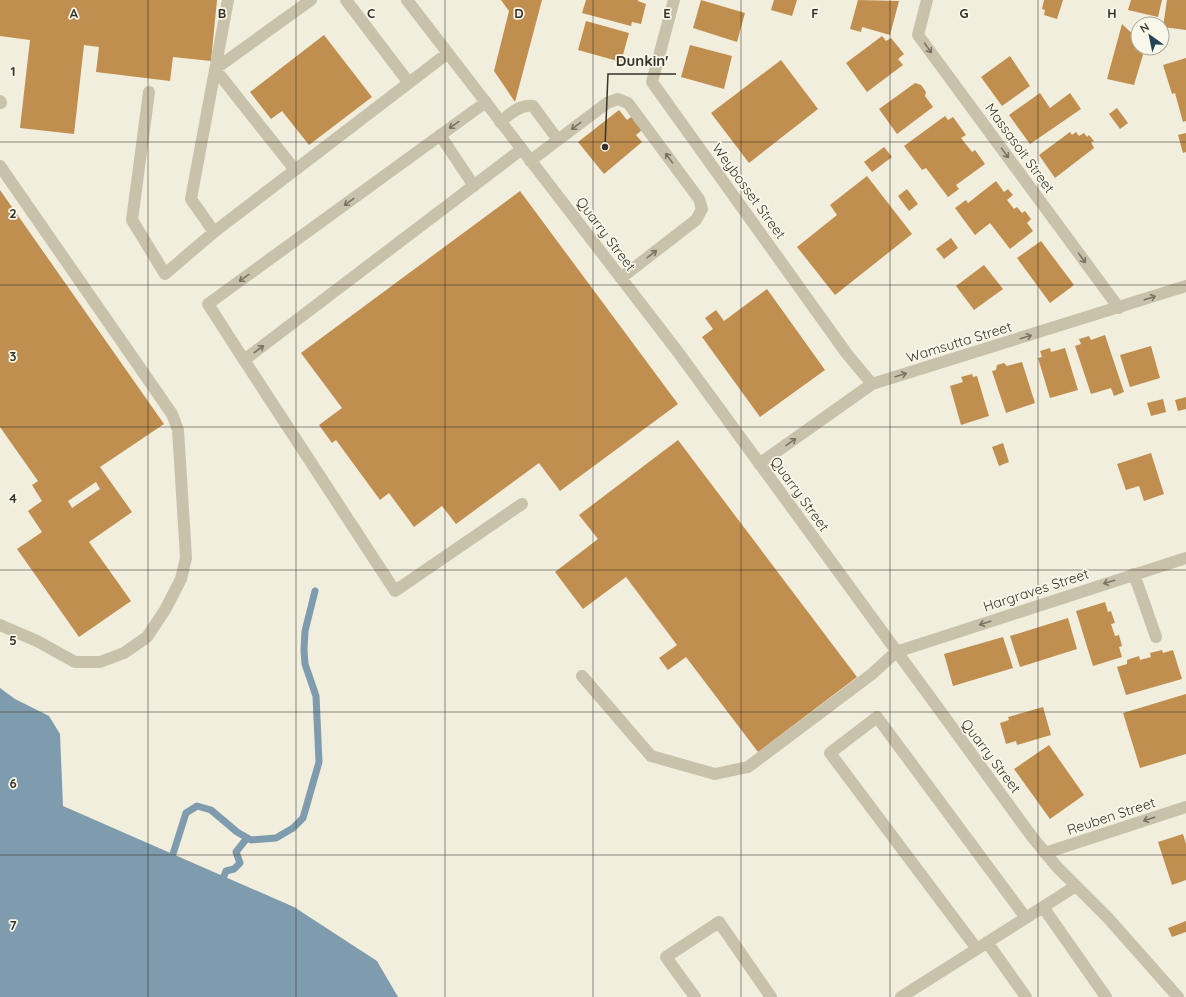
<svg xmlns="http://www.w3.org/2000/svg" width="1186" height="997" viewBox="0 0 1186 997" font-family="Quicksand,sans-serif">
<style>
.water{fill:#7e9cad}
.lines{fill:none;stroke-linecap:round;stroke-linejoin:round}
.stream{stroke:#7e9cad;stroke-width:7}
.building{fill:#c08e4e;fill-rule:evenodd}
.minor{stroke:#c9c2aa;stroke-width:12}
.oneway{stroke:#797364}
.grid{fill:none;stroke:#37322a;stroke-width:1;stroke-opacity:0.55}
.labels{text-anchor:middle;stroke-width:3.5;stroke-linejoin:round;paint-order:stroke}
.street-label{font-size:14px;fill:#37322a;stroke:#f9f7ea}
.grid-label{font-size:13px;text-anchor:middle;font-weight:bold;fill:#37322a;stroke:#f9f7ea;stroke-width:3.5;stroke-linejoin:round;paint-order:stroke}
.leader{fill:none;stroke:#37322a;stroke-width:1.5}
.callout-dot{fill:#37322a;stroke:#f9f7ea;stroke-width:1.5}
.callout-label{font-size:15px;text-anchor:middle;font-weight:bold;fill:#37322a;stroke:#f9f7ea;stroke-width:3.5;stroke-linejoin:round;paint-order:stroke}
</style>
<rect width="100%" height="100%" fill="#f1eede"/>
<!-- water -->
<path class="water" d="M0,688L15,699L49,716L60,734L63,806L294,907L377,961L398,997H0Z"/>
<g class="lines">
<!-- stream -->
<path class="stream" d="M173,854L186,813L197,806L211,810L237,832L251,840L276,838L293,828L303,818L319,762L316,696L305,664L304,650L305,631L315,591
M224,876L226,871L234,869L240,863L236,852L247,838"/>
</g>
<!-- building -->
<path class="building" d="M0,0H217L211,61L173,57L170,81L96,72L99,47L84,45L74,134L20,128L30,40L0,36Z
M501,0H542L515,102L494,71L509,11Z
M586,0H638V1L646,4L641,24L632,22L631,26L582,13Z
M701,0L745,13L737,42L693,28Z
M774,0H797L792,16L771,10Z
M858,0L899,1L890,35L862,27L861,32L850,29Z
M1044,0H1063L1057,19L1044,15L1045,10L1042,9Z
M1131,0H1162L1158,17L1128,10Z
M1167,0H1186V30L1163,27Z
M586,21L629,33L621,62L578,50Z
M1122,24L1138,39V48H1145L1134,85L1107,79Z
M324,35L372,97L309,145L282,111L271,119L250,92Z
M882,36L886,41L891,38L904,54L898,59L903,65L867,92L846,63Z
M690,45L732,56L724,89L681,77Z
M1010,56L1030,86L1002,106L981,77Z
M1186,58V121L1183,122L1175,93L1172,94L1163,65Z
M781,60L818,109L749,163L711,113Z
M915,83L921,85L926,92L925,96L933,107L897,134L879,109Z
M1040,93L1050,108L1070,93L1081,109L1030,144L1009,115Z
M1117,108L1128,123L1120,129L1109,114Z
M619,110L627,120L631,117L642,130L636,135L642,142L604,174L578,142Z
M945,116L948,120L953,117L966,135L961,138L972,152L975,150L985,164L956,185L959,189L948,197L926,168L922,170L904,146Z
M1070,132L1072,135L1076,132L1079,136L1084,133L1087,137L1089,135L1094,141L1091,142L1094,148L1055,178L1039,155Z
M1186,133V152L1183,153L1178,135Z
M884,147L892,157L872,172L864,162Z
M867,176L912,234L835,295L797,247L837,215L830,205Z
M996,181L1004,192L1008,189L1013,195L1007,200L1014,209L1017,207L1022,213L1025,211L1031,219L1027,223L1033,231L1010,249L990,223L975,235L955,208L966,200L968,203Z
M907,189L918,204L909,211L898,196Z
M0,190L164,424L100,467L132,512L89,542L131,601L79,637L17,549L42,532L28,511L42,501L32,485L38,481L0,427ZM96,482L100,489L72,508L68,501Z
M520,191L678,404L560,491L539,463L456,524L442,506L414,527L389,493L380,500L336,440L332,443L319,425L342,408L301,353Z
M951,238L958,248L944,259L936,249Z
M1041,241L1074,285L1050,303L1017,258Z
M984,265L1003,289L974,310L956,286Z
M767,289L825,370L760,417L702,337L713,329L705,318L716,310L724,321Z
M1105,335L1124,392L1114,396L1111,388L1091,394L1075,346L1081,344L1079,339L1089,336L1091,340Z
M1151,346L1160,378L1130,387L1120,355Z
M1050,348L1051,352L1065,348L1078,390L1050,398L1038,358L1042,357L1040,351Z
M1022,362L1035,403L1006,413L992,371L996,370L997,365L1004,363L1007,366Z
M972,374L973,377L977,376L989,416L961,425L950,386L963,382L961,377Z
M1186,397V409L1178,411L1175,400Z
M1163,399L1166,412L1151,416L1147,403Z
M678,440L857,677L758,752L686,657L668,670L659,658L677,645L626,577L583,609L555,572L598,539L579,515Z
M1003,443L1009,462L999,466L992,447Z
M1151,453L1164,494L1144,501L1139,486L1126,490L1117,464Z
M1105,602L1108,612L1111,611L1115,623L1111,624L1115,636L1119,635L1122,646L1119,647L1122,657L1093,666L1076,611Z
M1068,618L1077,649L1020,667L1010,636Z
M1003,637L1013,668L953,686L944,654Z
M1162,650L1163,653L1173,650L1182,679L1126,695L1117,667L1127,664V660L1139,656L1140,660L1151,657L1150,653Z
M1186,694V754L1140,768L1123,713Z
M1043,707L1051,735L1017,745L1016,741L1006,744L1000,723L1009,720L1008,717Z
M1049,745L1084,795L1050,819L1014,769Z
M1183,834L1186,844V880L1172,885L1158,842Z
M1186,921V932L1172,937L1168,928Z"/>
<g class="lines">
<!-- minor -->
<path class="minor" d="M228,0L191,199L214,232L448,53
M346,0L409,83
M407,0L678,352L1033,838L1057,867L1108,918L1178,997
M674,0L652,82L847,354L872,384
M927,0L918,35L1119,308
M149,92L132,220L165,274L214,232
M0,101L1,103
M486,102L208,304L244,360L522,149
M500,122C510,114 520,104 533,106L558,140
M440,135L474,186
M530,161L607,103L618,99L628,103L699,199L702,209L696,220L621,278
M0,166L172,414L178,430L186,558L181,579L165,610L147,637L124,653L100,662H75L37,641L0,625
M295,170L215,69L311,0
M244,360L395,591L522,504
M759,464L872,384L1186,286
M1134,574L1156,637
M582,676L651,756L715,774L748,767L872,674L896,652L1186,558
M1045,853L1186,807
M1043,907L1106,997
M987,942L1026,997
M977,949L830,753L877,717L1026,918
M695,997L666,957L719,922L771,997
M901,997L1076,886"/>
</g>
<!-- one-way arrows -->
<defs><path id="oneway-shaft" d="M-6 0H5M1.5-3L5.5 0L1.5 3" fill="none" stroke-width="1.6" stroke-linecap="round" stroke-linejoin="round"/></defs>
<g class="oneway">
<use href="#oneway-shaft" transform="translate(928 48) rotate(54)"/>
<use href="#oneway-shaft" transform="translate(454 125) rotate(144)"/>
<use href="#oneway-shaft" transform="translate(576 126) rotate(143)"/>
<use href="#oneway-shaft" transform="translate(1005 153) rotate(54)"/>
<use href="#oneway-shaft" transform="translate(669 158) rotate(-126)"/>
<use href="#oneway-shaft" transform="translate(349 202) rotate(144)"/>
<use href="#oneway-shaft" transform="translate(652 254) rotate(-38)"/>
<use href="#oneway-shaft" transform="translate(1082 258) rotate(54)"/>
<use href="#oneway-shaft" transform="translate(244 278) rotate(144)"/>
<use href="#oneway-shaft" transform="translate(1150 298) rotate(-18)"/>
<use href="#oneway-shaft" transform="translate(1026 337) rotate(-17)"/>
<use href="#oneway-shaft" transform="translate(259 349) rotate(-37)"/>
<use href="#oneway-shaft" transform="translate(901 375) rotate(-17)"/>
<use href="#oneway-shaft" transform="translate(791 442) rotate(-35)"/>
<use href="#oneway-shaft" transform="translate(1109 582) rotate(163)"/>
<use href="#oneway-shaft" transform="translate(985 623) rotate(162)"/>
<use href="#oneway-shaft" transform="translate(1149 819) rotate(162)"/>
</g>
<!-- grid -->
<path class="grid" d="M148,0V997M296,0V997M445,0V997M593,0V997M741,0V997M890,0V997M1038,0V997M0,142H1186M0,285H1186M0,427H1186M0,570H1186M0,712H1186M0,855H1186"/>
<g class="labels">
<!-- street labels -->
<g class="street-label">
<text transform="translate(1020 148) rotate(54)" y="5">Massasoit Street</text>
<text transform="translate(749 191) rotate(54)" y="5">Weybosset Street</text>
<text transform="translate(606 234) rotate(53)" y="5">Quarry Street</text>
<text transform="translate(959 342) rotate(-17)" y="5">Wamsutta Street</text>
<text transform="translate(800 494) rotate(54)" y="5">Quarry Street</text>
<text transform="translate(1036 590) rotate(-18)" y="5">Hargraves Street</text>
<text transform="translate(991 756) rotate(53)" y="5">Quarry Street</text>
<text transform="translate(1111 816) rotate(-18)" y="5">Reuben Street</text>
</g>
</g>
<g class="grid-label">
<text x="74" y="18">A</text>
<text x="222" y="18">B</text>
<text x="371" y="18">C</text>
<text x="519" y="18">D</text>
<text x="667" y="18">E</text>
<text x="815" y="18">F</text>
<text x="964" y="18">G</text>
<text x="1112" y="18">H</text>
<text x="13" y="76">1</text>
<text x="13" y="218">2</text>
<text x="13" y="361">3</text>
<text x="13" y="503">4</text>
<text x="13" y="645">5</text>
<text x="13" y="788">6</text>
<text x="13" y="930">7</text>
</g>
<!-- callouts -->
<path class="leader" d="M605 147L608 74H676"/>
<circle class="callout-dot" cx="605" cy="147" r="4"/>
<g class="callout-label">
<text x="642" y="66">Dunkin'</text>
</g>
<!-- north arrow -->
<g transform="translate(1150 36) rotate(327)"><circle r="19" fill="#f9f7ea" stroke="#aba89d"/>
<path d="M0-3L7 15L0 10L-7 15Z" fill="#214257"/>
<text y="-6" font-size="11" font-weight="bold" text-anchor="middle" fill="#37322a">N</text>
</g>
</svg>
